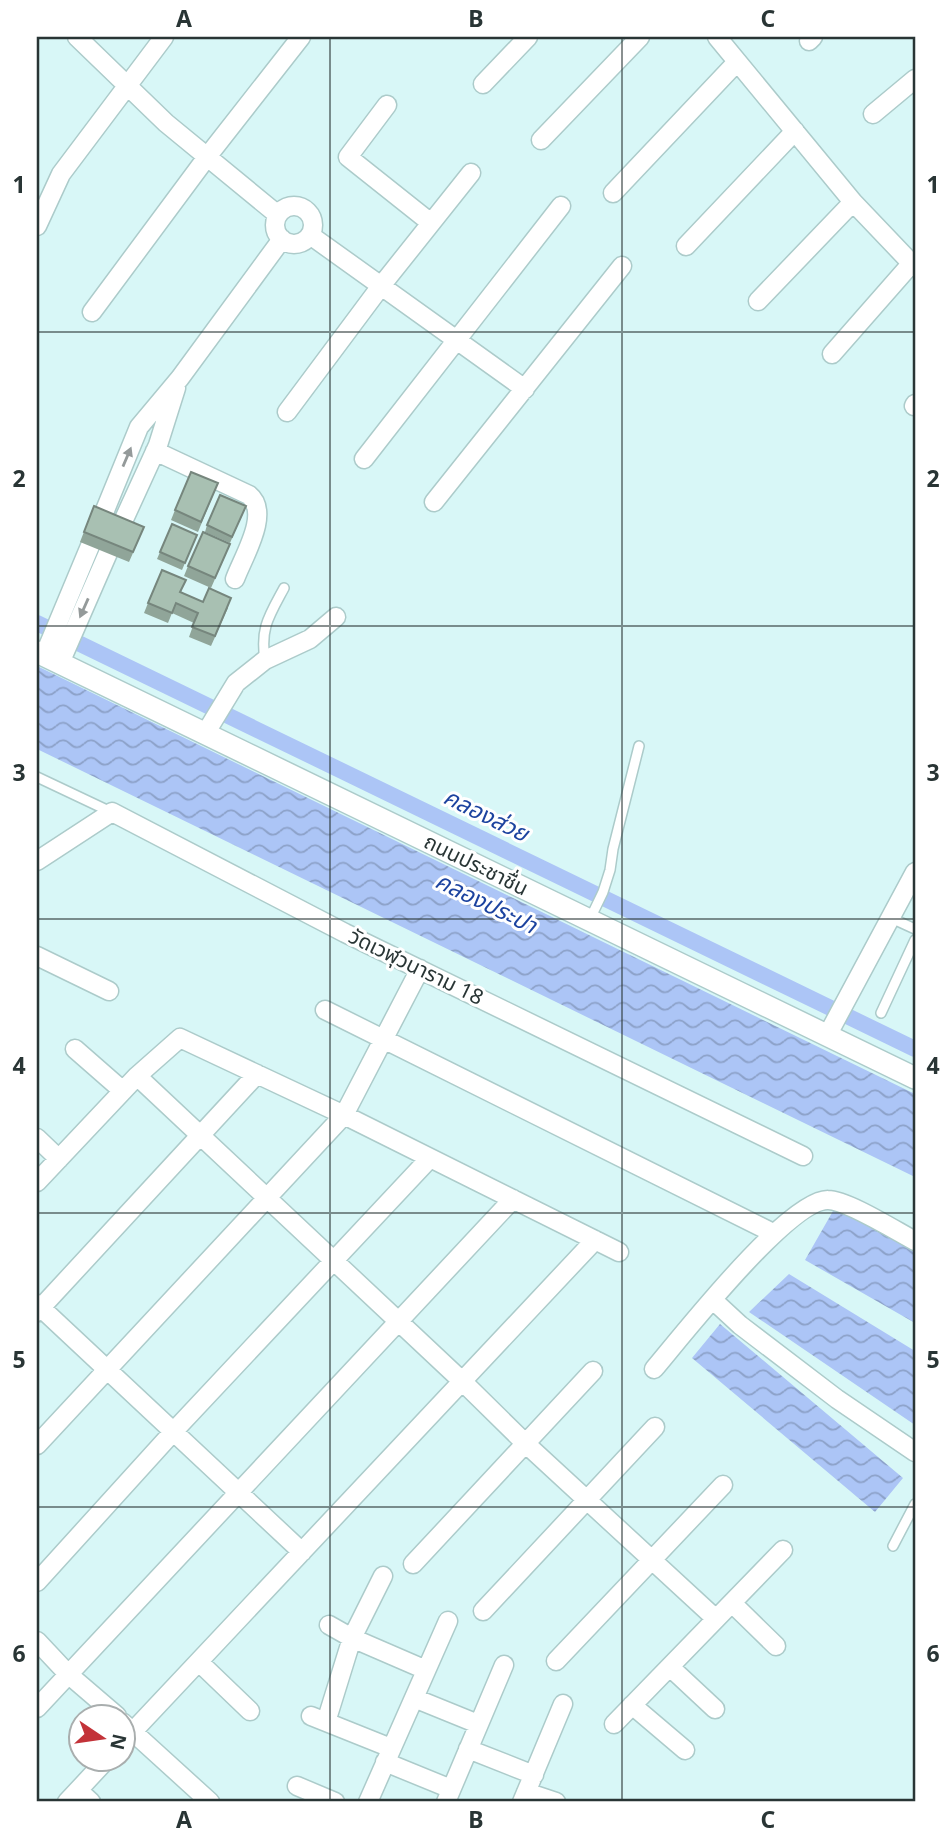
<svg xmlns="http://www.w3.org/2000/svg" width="952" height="1839" viewBox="0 0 952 1839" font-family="'Noto Sans','Noto Sans Thai',sans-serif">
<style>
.water{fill:url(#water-waves)}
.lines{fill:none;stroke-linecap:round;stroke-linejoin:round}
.canal{stroke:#acc5f6;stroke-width:16}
.service-casing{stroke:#accbca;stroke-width:12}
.minor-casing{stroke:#accbca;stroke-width:21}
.tertiary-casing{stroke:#accbca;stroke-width:24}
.service{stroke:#fff;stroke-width:9}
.minor{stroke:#fff;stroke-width:18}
.tertiary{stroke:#fff;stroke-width:21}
.wall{fill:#90a599}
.building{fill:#a8c0b2;stroke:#76867d;stroke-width:2}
.oneway{fill:#949a9a}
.grid{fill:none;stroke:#293535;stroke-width:2;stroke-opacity:0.55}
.labels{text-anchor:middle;stroke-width:6;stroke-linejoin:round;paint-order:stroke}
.street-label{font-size:21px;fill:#293535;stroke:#fff}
.water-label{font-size:23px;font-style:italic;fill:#1c439f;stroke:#fff}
.neatline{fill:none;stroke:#293535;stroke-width:2.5}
.grid-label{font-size:23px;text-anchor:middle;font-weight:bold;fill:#293535}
</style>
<defs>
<pattern id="water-waves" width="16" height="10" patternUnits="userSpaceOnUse" patternTransform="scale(1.75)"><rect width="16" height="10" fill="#acc5f6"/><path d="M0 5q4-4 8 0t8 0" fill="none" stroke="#8ca1c8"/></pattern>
</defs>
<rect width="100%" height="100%" fill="#d8f7f7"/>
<!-- water -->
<path class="water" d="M37,666L915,1094V1177L37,749Z
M837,1204L915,1249V1323L805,1260Z
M789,1274L915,1351V1425L749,1312Z
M720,1324L903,1478L875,1512L692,1358Z"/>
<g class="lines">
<!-- canal -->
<path class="canal" d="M37,623L915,1049"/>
<!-- service casing -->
<g class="service-casing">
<path id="service" d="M265,660C260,628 269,616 284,588
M37,777L111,812
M891,918L915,929
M590,919L603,892L610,870L613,849L639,746
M881,1013L915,940
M893,1546L915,1504"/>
</g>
<!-- minor casing -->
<g class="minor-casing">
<path id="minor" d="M77,37L166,123L278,215
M717,37L853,202L915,267
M809,41L813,37
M483,84L528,37
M387,105L348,157L431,223
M873,114L915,79
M541,140L640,37
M613,193L737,62
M275 225a19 19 0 1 1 38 0a19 19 0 1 1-38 0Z
M37,226L61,174L164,37
M310,235L525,389
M686,246L795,131
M758,301L853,202
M92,312L207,157L301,37
M832,354L911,264
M914,406L915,404
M287,412L381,286L471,173
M155,451L249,495C271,513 243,557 235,579
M364,459L561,206
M434,502L622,266
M101,520L139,427L180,378L282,239
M120,528L158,445L176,388
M44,656L90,546
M60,663L108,553
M205,734L236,683L265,660L310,639L336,617
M37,861L112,812L345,933L803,1156
M37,956L109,991
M325,1010L773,1233
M827,1036L915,872
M75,1049L123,1091
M137,1076L462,1381L525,1443L716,1619
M37,1138L59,1159
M37,1182L137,1076L180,1038L344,1115L619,1252
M713,1300L740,1325L837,1399L915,1452
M37,1304L302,1552
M37,1312L257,1074
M654,1369C682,1336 789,1199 828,1200C847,1200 896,1231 915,1241
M37,1445L344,1115L420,969
M413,1564L593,1371
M37,1582L173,1432L430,1158
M732,1603L776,1646
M483,1611L655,1427
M329,1625L352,1638L426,1670
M37,1641L68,1674L117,1716
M556,1661L723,1485
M199,1662L250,1711
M670,1667L715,1709
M414,1698L478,1724
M632,1705L685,1750
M37,1708L513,1199
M311,1716L391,1748
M122,1722L210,1802
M326,1722L352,1638L383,1576
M614,1724L783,1550
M122,1743L595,1240
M468,1749L534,1775
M385,1762L451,1789
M297,1786L335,1802
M78,1790L91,1802
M526,1792L556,1802
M67,1802L108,1758
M368,1802L448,1621
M446,1802L504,1665
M522,1802L563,1704"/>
</g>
<!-- tertiary casing -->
<g class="tertiary-casing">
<path id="tertiary" d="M37,652L915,1078"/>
</g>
<!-- service -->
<use href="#service" class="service"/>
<!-- minor -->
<use href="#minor" class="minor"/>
<!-- tertiary -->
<use href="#tertiary" class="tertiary"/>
</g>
<!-- wall -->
<path class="wall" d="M214,493L198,532L171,520L175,510Z
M94,506L140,537L129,562L80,542Z
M243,513L230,543L205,532L207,525Z
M194,542L182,570L157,559L160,552Z
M226,554L211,588L184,576L188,566Z
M181,593L203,602L228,608L211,646L189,637L194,623L172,613L168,623L144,613L148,603Z"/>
<!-- building -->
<path class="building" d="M191,472L218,483L201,522L175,510Z
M220,495L246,506L232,537L207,525Z
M94,506L144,527L133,552L84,532Z
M172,524L197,535L185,563L160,552Z
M203,532L230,544L215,578L188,566Z
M162,570L186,580L180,592L203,602L209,588L231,598L215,636L192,627L198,613L176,603L172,613L148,603Z"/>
<!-- one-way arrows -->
<defs><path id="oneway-solid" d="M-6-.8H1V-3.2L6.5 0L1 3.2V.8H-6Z" transform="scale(1.75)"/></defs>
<g class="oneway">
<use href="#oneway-solid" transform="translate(127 457) rotate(-67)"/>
<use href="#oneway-solid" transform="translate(84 608) rotate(114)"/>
</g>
<!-- grid -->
<path class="grid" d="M330,37V1802M622,37V1802M37,332H915M37,626H915M37,919H915M37,1213H915M37,1507H915"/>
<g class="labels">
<!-- street labels -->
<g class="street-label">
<text transform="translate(476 865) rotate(26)" y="7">ถนนประชาชื่น</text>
<text transform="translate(416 967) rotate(26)" y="7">วัดเวฬุวนาราม 18</text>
</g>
<!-- water labels -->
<g class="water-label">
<text transform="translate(486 815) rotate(26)" y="8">คลองส่วย</text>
<text transform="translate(486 903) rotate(26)" y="8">คลองประปา</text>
</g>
</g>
<!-- border -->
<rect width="952" height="1839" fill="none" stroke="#ffffff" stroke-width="77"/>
<!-- north arrow -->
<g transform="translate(102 1738) rotate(103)"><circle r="33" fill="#ffffff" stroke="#a9aeae" stroke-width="2"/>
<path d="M0-5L12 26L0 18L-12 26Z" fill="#c33339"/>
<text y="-10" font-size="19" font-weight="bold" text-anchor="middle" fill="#293535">N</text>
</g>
<rect x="38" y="38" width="876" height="1762" class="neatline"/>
<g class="grid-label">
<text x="184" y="27">A</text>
<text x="476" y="27">B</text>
<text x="768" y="27">C</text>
<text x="19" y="193">1</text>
<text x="933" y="193">1</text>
<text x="19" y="487">2</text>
<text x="933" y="487">2</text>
<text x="19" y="781">3</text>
<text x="933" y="781">3</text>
<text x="19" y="1074">4</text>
<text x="933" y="1074">4</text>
<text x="19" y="1368">5</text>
<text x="933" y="1368">5</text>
<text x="19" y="1662">6</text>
<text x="933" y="1662">6</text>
<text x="184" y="1828">A</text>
<text x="476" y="1828">B</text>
<text x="768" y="1828">C</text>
</g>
</svg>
